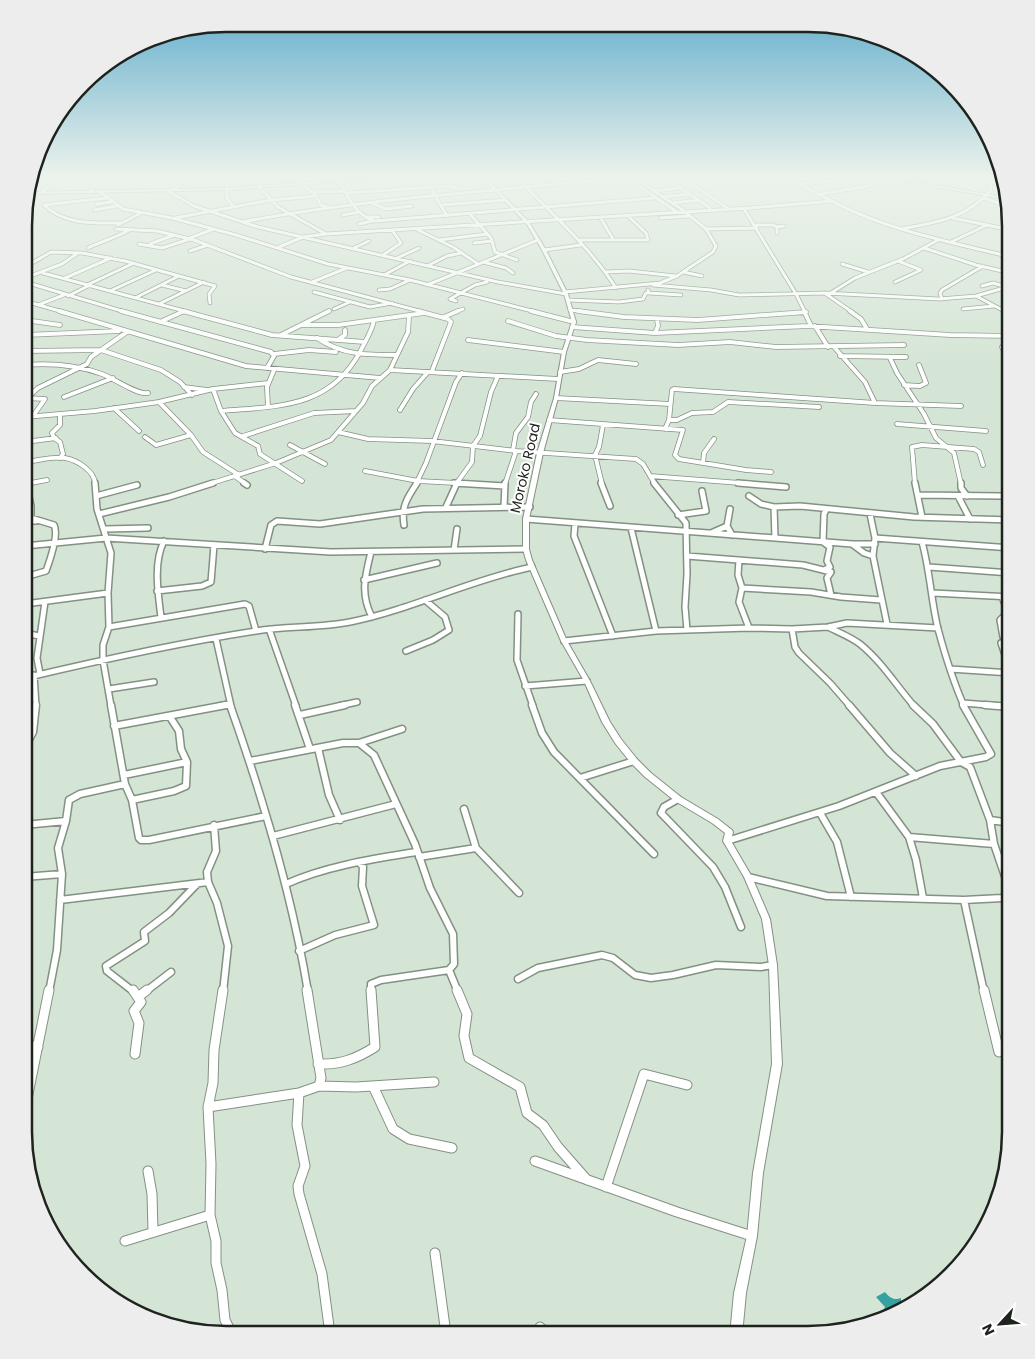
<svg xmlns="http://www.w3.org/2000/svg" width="1035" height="1359" viewBox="0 0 1035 1359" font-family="Poppins,sans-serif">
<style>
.water{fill:#35a1a1}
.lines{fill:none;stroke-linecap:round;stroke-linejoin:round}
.minor-far4-casing{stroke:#839183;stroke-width:4.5}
.minor-far3-casing{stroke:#839183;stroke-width:5.5}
.minor-far2-casing{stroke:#839183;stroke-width:8}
.minor-far1-casing{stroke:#839183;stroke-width:9}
.minor-casing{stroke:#839183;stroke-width:11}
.tertiary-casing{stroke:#839183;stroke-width:2}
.primary-casing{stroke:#839183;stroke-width:2}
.minor-far4{stroke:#fff;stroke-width:3}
.minor-far3{stroke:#fff;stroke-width:4}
.minor-far2{stroke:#fff;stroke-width:5}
.minor-far1{stroke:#fff;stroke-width:6}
.minor{stroke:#fff;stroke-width:9}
.tertiary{fill:#fff;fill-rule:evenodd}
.primary{fill:#fff;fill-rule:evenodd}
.labels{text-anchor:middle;stroke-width:4;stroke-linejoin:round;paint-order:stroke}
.street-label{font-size:14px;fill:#1e231e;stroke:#fff}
.rim{fill:none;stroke:#1e231e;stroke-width:2.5}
</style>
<rect width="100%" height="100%" fill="#d5e5d5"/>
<!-- water -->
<path class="water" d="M885,1292C889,1297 894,1301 901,1298V1304L897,1315L884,1317L882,1313L885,1307L876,1297Z"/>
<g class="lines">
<!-- minor-far4 casing -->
<g class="minor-far4-casing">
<path id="minor-far4" d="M84,178L102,180L97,182L90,192
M227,178V198L233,206
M267,178L259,187L278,207L326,234
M368,178L370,180
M425,178L447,216
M517,178C551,213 590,247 616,288
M627,178L677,212
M634,178L683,210
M666,178L710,208
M789,178C811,190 833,203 857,213C906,234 959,244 1011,257
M102,180L125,178
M339,182C349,198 355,215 375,221L655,198
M990,182L1001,183
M690,183L729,209
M801,184L867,178
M303,185L316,196L321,205L327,207
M99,191L123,209L172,218L236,235L328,264L410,280L536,312
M168,191L194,206L258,227L498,282L566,294
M653,191L682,188
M312,192L345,191
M41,193L58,178
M346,193L450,186L455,188
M821,194L868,186L888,178
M663,197L690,194
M107,198L44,205C65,225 93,223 120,223
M984,198L1006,206
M372,203L386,209L412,206
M672,203L700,200
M97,204L111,202
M442,205L506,200
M744,209L796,294L805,312
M94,210L117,206
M470,214L491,238L495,252L517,260
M343,215L359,212
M366,217H379
M600,217L613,239
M175,218L271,200L316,196
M660,218L690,216
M953,218L1011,230
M242,222C367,198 495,191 622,178
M359,224L372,221
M118,225L141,213
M755,225H773L777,227
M116,229L157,231L194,240L291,277L423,312
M706,229L757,228
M902,229C937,222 966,219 991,190L990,182L983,178
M418,230L453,247L478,264
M777,233V227L784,226
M190,238L214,229
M439,240L487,234
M578,240H648L646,233L628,216
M951,242L987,225
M474,243L492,241
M139,244L162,248L190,239
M150,244L174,235
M279,247L303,237L326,234L750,208L833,201
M88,248C102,241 116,238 129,230
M354,248L369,241
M924,248L976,265L1011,273
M544,250L581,245
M190,251L208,245
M383,255L401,243L392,230
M397,258L419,248
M483,262L506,268L513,273
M842,264L868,272
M429,265L447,256L461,253
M25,267L51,252L82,253L125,261L215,286L209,294L210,303
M606,272L629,271L676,276
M683,272L702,276
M43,273L188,312
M384,275L410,261
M25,278L62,264L78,253
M65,278L111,258
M25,282L125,312
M312,282L347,268
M895,282L921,270L898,261
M87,285L134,263
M162,285L186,291
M427,285L538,240
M653,285L711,290L739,295L825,293L939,299L976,296L1011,286
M982,286L993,283L1007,287
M379,290L390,289L410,280
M648,290L649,293L681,295
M110,291L156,270
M314,292L370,307L392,303
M565,292L660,283L677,276L713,252L716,246L706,229L685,212
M831,293L855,278L903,259L938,240
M826,294L852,312
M68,296L90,285
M976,296L1006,312
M135,298L179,276
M942,299L940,293L942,290L983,266
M568,300L619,302L643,299L646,293H649
M25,301L63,312
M456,301L450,299L475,285L487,282
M159,304L204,282
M38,305L64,295
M334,309L350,302
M963,309L994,306
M570,310L587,312
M327,312L329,311
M455,312L463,309
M803,312H806"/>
</g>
<!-- minor-far3 casing -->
<g class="minor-far3-casing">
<path id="minor-far3" d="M59,311L246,366L380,378
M121,311L271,352L274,356L267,368
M183,311L272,335L365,342
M418,311L448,319L451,322L432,371
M531,311L574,322
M578,311L624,317L698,320L806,312
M804,311L811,326
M850,311L861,319L867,329
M1004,311L1011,315
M444,317L458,311
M25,320L60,325
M508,321L556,336L587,340L678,345L730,342L776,347L904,345
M160,322L182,312
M302,325H338L424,313
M815,326L828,347
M572,327L655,333L808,326L950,335L1011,336
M655,333L658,326L657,319
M25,335L119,331
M281,335L329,311
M317,338C342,355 367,355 396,355
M339,339L345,335V330
M468,340L564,352
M834,347L865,382L875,403
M25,351L101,350L161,370L180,382L192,395
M274,354L309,350L336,352
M1006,355L1002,347L1011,346
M840,356L906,357
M890,358L897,373L924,414L936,438L954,453L961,484
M25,365C51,363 77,365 102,374C115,379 137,395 148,393
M390,370L558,379
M560,372L579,369L598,360L636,364
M904,385L920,386L926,383L919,365
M184,387L207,390
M213,389L221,411L235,433L258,446L260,454L302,481
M64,397L113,378
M26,398L45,399L33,416
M27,398L38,388L87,364L91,357L127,332
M556,398L670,404
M159,402L191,435L203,452L239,475
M268,407L267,387L274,370
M114,408L139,431
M400,410L413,389L428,372
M221,411C277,406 329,409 360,352C365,341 372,332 374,320
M60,414V425L52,433L54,438L60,442L63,454L60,458
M25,417L95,411L159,402L213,389L268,383
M549,420L683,430L675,455L679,459L746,470L771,472
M669,420H677L692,413L713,412L728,402L819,407
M897,424L986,431
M665,429L669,420L672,390L674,389L875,403L961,406
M338,432L368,439L432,441L516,451L636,459L643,464L655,484
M243,436L314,413L356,411
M145,437L156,445L191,435
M25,442L56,438
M290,445L325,464
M513,450L516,433L528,417L531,402L536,394
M25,462C37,461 53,456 65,458C77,460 95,471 95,484
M703,463L704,453L714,439
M365,471L418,481L476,484
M650,476L753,484
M236,477L246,484
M25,484L47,480
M209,484L276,463L331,440L363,403L372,386L390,370L408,332L409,316
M416,484L426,463L456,382L462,373
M456,484L472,462L473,446L480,436L491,392L498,376
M505,484L516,451
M602,484L595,455L599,447L603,425
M915,484L912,447L922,445L974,449L979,452L983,465"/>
</g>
<!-- minor-far2 casing -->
<g class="minor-far2-casing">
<path id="minor-far2" d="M95,483L97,509L111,553L108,593L109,627L103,645V660L111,706
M244,483L247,485
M454,483L505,486
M601,483L610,506
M654,483L686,523L687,574L685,607L687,630
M738,483L786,487
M915,483L922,517
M961,483V488L967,496
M25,484L30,483
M918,495L1001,496
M96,496L137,485
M749,496L761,504L774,507L800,506L914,517L1011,520
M958,496L970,519
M446,507L457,483
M504,507L505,483
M774,507L775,538
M730,509L727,526L732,535
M826,510L824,514L823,542L830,547L827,561L830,567L826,569
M99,514L169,497L213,483
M870,514L875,538L873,556L887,624
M678,515L706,511L702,491
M526,519L852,544H875
M25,521H36
M575,524L574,536L613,636
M404,525C401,507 407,498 417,483
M631,528L656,631
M105,529L148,528
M711,533L727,526
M875,538L1011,548
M922,542C930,571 931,600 938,629C945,655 953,681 964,706
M852,544L864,553L873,556
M25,546L106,538L331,552L526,549
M265,549L271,525L277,521L320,524L423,509L530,507
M454,550L457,529
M371,552C365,576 360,594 372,617
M687,556L803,565L831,572L827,578L831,595
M739,560L738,575L742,588L739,602L749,628
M929,567L1011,573
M25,577L46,571C50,560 59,534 54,525L31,518V506L26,484
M364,580L437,563
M742,588L811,592L841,597L881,600
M157,591L202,586L211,582L214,545
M933,593L1011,597
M1002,597L1008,612L1000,620L1003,637L1011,641
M25,604L108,593
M518,614L517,660L533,706
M161,617C158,593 153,563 164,541
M109,627L245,604L249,606L256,631
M828,627C838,632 851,637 860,644C881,661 896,685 914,706
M269,629L296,706
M792,629L795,647L799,653L830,683L850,706
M25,633L39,636
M216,639L231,706
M564,641L656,631L749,628L792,629L828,627L847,623L938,628
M1011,642L1001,643L1011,673
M406,651L433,640L449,630L445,617L425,600
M950,669L1011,673
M40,674L37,658L45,602
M34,675L36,706
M25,678C101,660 178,643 256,631C287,626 319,628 350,622C413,609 470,580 532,567
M525,686L587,681
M109,689L154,682
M963,703L1000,706
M219,706L230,704
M339,706L357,702"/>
</g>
<!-- minor-far1 casing -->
<g class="minor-far1-casing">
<path id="minor-far1" d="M111,705L125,784L132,800L139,838L141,840H149L266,816
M230,705C263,798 292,894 308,992
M295,705L310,749
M532,705L542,733L554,752L654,854
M849,705L890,753L916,776
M985,705L1011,707
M300,715L345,705
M114,726L226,705
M359,743L374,755L415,844L430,888L453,934L454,964L449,970L381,980L371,984V992
M318,748L329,795L340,820
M24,749L33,732L36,705
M250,761L343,743H359L402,729
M124,775L187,762
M580,778L634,761
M876,792L909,837L916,860L923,898
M678,799L664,807L661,813L713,867L725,887L741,927
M132,800L174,791L186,786L187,762L181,749L179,731L170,717
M464,809L476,848L519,893
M820,813L837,842L851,897
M990,820L1011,823
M24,825L66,821
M214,825L216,851L207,872L208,882L217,903L228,946L223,992
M273,836L396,804
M909,837L994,844
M727,841L839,806L940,766L986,757L991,754L963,705
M419,857L476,848
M24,877L62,874
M748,877L827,896L964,900L1002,898L1009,894V888L994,844L990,820L970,767L961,762L933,724L913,705
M286,884C326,866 373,859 416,852
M60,900L208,882
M964,900L984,992
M299,951L335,935L374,925L362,886L363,867L359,862
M449,970L458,992
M518,979L538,968L602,955L613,958L635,975L651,978L673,975L716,965L761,967L773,965
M49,992L57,950L62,874L58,848L66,821L69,800L80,794L125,784
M134,992L107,971L106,966L145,941L144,932L169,913L197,884
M145,992L171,972"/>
</g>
<!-- minor casing -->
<g class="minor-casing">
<path id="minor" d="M133,990L141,1002L134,1011L139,1023L135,1054
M223,990L214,1050L213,1083L208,1107L211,1164L210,1215L216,1241V1263L222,1290L225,1320L232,1334
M457,990L467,1014L464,1036L469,1058L520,1087L527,1113L543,1125L558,1147L587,1180
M984,990L999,1052
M138,997L147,990
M24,1045L38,1047
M318,1064C340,1065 356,1059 375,1047L371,990
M319,1086L356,1087L434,1082
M373,1086L393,1129L409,1139L452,1148
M299,1093L297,1125L305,1166L298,1186L299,1194L322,1274L330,1334
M208,1107L299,1093L319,1086L321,1078L307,990
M24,1114L49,990
M535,1161L677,1212L752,1236
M148,1171L152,1194L153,1231
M606,1187L644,1074L687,1085
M125,1241L210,1215
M435,1253L446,1334
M540,1327L549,1335"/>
</g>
<!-- tertiary casing -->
<g class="tertiary-casing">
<path id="tertiary" d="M184,178H188C182,184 177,191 169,192V190L176,186Z
M482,178H486L529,222L546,250L568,294L576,322L566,352L558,398L543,453L529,519V549L532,560L567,641L590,681L610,722L621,739L637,759L651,773L681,797L718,819L732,830L733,832L731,841L752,877L770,919L777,965L782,1064L763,1173L757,1236L746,1293L742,1335H730L734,1293L747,1236L753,1173L772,1064L769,965L762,919L744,877L723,841L725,833L712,823L675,801L645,777L631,763L615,743L602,722L584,681L561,641L526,560L523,549V519L537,453L554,398L562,352L572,322L564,294L542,250L526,223Z"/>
</g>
<!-- primary casing -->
<g class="primary-casing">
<path id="primary" d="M375,178H397L227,190L27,194L28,192L227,188Z
M884,178H894L1004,197L1005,199Z"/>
</g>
<!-- minor-far4 -->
<use href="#minor-far4" class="minor-far4"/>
<!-- minor-far3 -->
<use href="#minor-far3" class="minor-far3"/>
<!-- minor-far2 -->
<use href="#minor-far2" class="minor-far2"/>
<!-- minor-far1 -->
<use href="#minor-far1" class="minor-far1"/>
<!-- minor -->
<use href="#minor" class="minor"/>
<!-- tertiary -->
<use href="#tertiary" class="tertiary"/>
<!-- primary -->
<use href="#primary" class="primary"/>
</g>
<!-- sky -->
<linearGradient id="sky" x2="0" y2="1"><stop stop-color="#60accc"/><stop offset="0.48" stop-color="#ecf3ec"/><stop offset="1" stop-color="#ecf3ec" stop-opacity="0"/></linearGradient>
<rect width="1035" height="368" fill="url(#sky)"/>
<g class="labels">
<!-- street labels -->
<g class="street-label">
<text transform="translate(525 468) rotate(-77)" y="5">Moroko Road</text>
</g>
</g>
<!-- crop -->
<path d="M0 0H1035V1359H0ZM226 32H808A194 194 0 0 1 1002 226V1132A194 194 0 0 1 808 1326H226A194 194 0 0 1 32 1132V226A194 194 0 0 1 226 32Z" fill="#ededed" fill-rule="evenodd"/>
<path class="rim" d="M226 32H808A194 194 0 0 1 1002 226V1132A194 194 0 0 1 808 1326H226A194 194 0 0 1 32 1132V226A194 194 0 0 1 226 32Z"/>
<!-- north arrow -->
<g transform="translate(1000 1324) rotate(244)" stroke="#ffffff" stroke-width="4" paint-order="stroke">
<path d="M0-4L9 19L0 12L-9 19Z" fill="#1e231e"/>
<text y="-8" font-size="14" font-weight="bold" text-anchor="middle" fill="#1e231e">N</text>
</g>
</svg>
